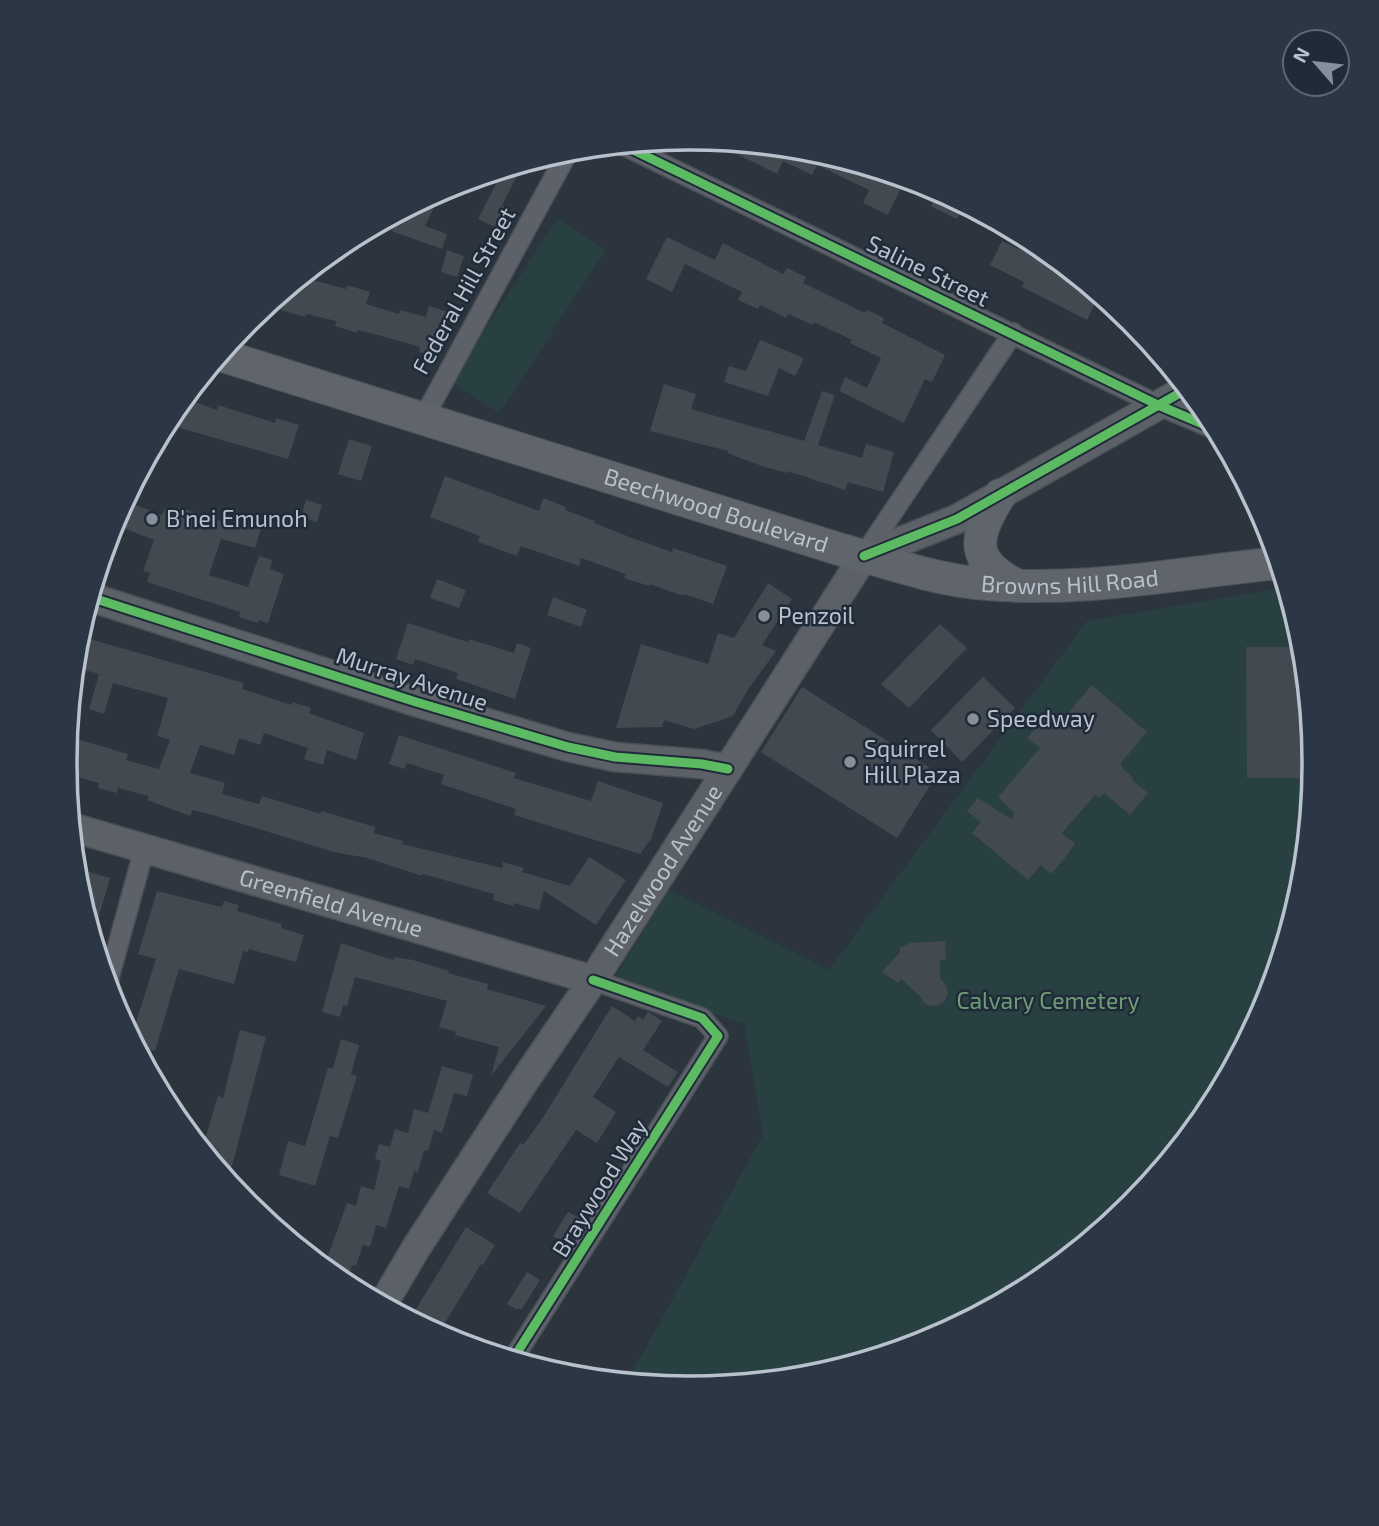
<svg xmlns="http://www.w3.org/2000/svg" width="1379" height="1526" viewBox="0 0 1379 1526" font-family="'Exo 2',sans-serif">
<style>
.green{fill:#294043}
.building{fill:#424950}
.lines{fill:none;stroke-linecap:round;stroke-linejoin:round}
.street-casing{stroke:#4b5057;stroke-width:22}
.secondary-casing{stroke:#4b5057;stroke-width:31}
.primary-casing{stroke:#4a5159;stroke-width:34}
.street{stroke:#5d626a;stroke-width:19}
.secondary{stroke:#5c6168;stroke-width:28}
.primary{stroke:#60656b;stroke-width:32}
.cycleway-casing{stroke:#1f2b38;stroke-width:13}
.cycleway{stroke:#5cba63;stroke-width:9}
.poi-dot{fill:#87909a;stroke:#1f2b38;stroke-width:2.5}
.labels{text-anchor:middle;stroke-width:5;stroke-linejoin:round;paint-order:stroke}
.street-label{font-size:23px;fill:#b8c1cc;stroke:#1f2b38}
.poi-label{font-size:23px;fill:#b8c1cc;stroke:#1f2b38;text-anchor:start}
.park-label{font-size:23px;fill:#6f9d76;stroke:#1f2b38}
.rim{fill:none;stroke:#b8c1cc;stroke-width:3.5}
</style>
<rect width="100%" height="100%" fill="#2c343d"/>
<!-- green -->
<path class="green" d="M558,218L606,250L499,413L451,381Z
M1286,587L1302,642L1314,763L1302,885L1267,1002L1209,1110L1131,1205L1036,1283L928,1340L811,1376L689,1388L627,1382L763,1135L744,1024L614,979L669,890L829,970L1087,621Z"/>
<!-- building -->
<path class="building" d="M716,141L812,150L905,179L888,215L863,203L869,190L817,165L812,175L783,161L777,174L715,143Z
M523,164L502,205L505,207L495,227L478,219L503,170Z
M442,190L425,226L447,234L442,249L391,231L402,211Z
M938,191L964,205L957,219L931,206Z
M667,237L715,260L723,243L783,274L787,268L806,277L803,283L865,313L867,310L884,318L882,323L945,355L932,382L925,379L904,423L839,391L845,377L867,388L881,358L850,343L852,340L814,322L813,325L788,314L786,318L760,305L758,309L738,300L742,292L685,264L672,292L646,279Z
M1002,241L1073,274L1099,295L1087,320L1022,287L1024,282L990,265Z
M447,250L464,256L457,277L441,272Z
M302,277L346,289L347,285L370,292L366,304L399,314L400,310L426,317L429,306L451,313L439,350L436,349L433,357L419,352L420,347L382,336L358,330L357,333L335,326L336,321L306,314L305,317L267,306Z
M760,340L804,358L795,376L779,368L768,396L724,382L729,366L746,371Z
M664,384L696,394L691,409L804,441L822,391L835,395L818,445L862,458L866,444L894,452L883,492L848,482L845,490L788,471L787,473L765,467L727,453L728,451L650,431Z
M184,398L217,410L218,405L275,423L276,418L299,425L288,459L173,426Z
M349,439L372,446L361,481L338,474Z
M445,476L539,511L543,498L566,507L565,510L595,521L594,523L632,538L672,552L673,548L727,566L713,604L684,594L683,596L650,584L649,586L624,578L626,574L581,558L579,566L521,546L517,556L478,542L480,536L430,517Z
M306,500L322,505L317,522L301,517Z
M130,503L162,515L165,508L177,512L178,507L244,529L246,521L262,526L255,548L221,539L209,575L248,587L259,556L272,560L270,569L284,574L268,623L259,620L258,623L239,617L240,612L147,582L150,573L143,571L154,540L121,527Z
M437,579L466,590L459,608L430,598Z
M768,583L792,599L762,645L776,651L747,691L733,716L694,729L664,720L662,727L616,728L641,644L708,664L718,633L734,638Z
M553,597L587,610L581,627L547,615Z
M408,623L468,642L469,639L514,653L517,643L531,648L515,699L456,679L458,673L415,659L413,665L396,659Z
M940,624L967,648L909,708L881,684Z
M79,636L244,683L242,689L292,705V702L311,708L309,713L364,733L356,760L327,750L323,765L304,759L308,748L264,733L260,745L239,738L234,755L200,745L190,773L225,783L222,794L259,804L262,796L321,814V811L375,827L374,833L403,841L402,844L502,868L503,862L524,868L522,872L570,886L589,857L626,880L596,925L544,891L539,910L514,903L513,906L493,900L494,894L423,874L422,876L367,858L334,852L216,816L193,810L190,816L147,800L149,796L118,788L117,793L98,788L99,783L66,774L67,736L128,754L126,760L159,769L170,740L157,736L168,698L113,683L104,714L89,709L99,674L74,667Z
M1246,647H1303L1314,763L1313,778H1247Z
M983,677L1015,708L962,762L931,730Z
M1092,685L1147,732L1120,764L1123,766L1121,767L1133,778L1132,780L1148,793L1130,815L1104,793L1099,798L1095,795L1062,833L1075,844L1064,859L1051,874L1041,865L1028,880L972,833L981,822L967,811L978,798L1011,819L1015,814L998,797L1040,748L1027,738L1050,710L1062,720Z
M802,687L938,773L897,838L761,752Z
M399,735L516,773L514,778L591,801L598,781L663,803L651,839L640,854L514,815L516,809L441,784L444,775L407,763L404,769L389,764Z
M75,868L110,878L93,937L77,884Z
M157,891L222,907L224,901L239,905L237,911L282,924L281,928L304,935L296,962L249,949L248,952L243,951L234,984L179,969L155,1051L135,1045L131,1038L156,959L138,954Z
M945,941L946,959L940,961V979L946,985L948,994L944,1002L939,1005L934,1006L925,1004L919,995L901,979L898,983L882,972L900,952V948L910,943Z
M341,943L393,960L394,957L413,960L449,971L448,973L488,984L487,989L546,1006L491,1076L499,1047L455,1035L456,1032L439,1027L447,1001L355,977L347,1006L343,1005L340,1017L322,1012Z
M612,1006L635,1021L638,1016L643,1020L648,1012L662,1021L643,1050L678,1072L668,1087L619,1057L593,1097L616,1112L597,1143L576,1130L520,1213L487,1193L520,1143L523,1145L542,1119Z
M240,1030L266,1037L228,1181L202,1149L218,1096L223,1098Z
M341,1039L359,1045L351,1074L357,1076L338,1138L330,1136L315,1186L279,1175L288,1141L305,1146L328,1068L333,1069Z
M442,1066L473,1075L467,1096L454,1093L442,1133L434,1130L428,1151L424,1150L418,1172L414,1171L409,1189L399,1186L386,1228L376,1225L370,1247L363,1245L356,1266L352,1265L347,1285L324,1267L347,1203L356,1206L361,1186L374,1190L381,1161L375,1159L379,1144L390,1147L395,1129L408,1133L414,1109L428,1113Z
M568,1212L581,1219L566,1244L553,1236Z
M466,1227L495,1245L483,1265L481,1264L438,1334L410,1319Z
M527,1272L540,1280L522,1309H516L507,1304Z"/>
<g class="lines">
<!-- street casing -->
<g class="street-casing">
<path id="street" d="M623,145L1158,405L1217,430
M423,419L569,150
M864,555L1013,333
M107,985L144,850
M513,1359L718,1036L702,1018L593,980"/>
</g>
<!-- secondary casing -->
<g class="secondary-casing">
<g id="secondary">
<path d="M90,597L416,702L568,747L615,757L702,764L728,769"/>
<path id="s1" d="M71,827L593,980"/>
<path id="s2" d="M383,1304L416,1248L525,1080L593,980L864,556L957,519L1187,389"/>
</g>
</g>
<!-- primary casing -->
<g class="primary-casing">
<g id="primary">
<path id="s3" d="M220,355L842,550C886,562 930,578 976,583C1077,594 1178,573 1279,563"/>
<path d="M1000,495C973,538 969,561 1018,586"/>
</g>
</g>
<!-- street -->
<use href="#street" class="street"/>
<!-- secondary -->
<use href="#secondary" class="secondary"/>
<!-- primary -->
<use href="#primary" class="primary"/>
<!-- cycleway casing -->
<g class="cycleway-casing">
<path id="cycleway" d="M623,145L1158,405L1217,430
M864,556L957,519L1187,389
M90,597L416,702L568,747L615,757L702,764L728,769
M513,1359L718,1036L702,1018L593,980"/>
</g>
<!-- cycleway -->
<use href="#cycleway" class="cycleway"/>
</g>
<!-- markers -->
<g class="poi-dot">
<circle cx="152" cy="519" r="7"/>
<circle cx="764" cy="616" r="7"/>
<circle cx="973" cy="719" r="7"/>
<circle cx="850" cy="762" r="7"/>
</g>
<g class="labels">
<!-- street labels -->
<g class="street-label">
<text transform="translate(928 271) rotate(26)" y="8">Saline Street</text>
<text transform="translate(464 291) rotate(-61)" y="8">Federal Hill Street</text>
<text dy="8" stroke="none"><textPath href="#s3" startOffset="520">Beechwood Boulevard</textPath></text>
<text dy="8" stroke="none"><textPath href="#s3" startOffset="884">Browns Hill Road</textPath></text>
<text transform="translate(412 679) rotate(18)" y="8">Murray Avenue</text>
<text dy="8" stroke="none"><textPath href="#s2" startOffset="516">Hazelwood Avenue</textPath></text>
<text dy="8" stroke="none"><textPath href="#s1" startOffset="271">Greenfield Avenue</textPath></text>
<text transform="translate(600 1188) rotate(-58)" y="8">Braywood Way</text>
</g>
<!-- poi labels -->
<g class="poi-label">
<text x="166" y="527">B'nei Emunoh</text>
<text x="778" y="624">Penzoil</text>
<text x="987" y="727">Speedway</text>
<text x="864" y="757">Squirrel<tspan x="864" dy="26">Hill Plaza</tspan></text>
</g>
<!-- park labels -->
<g class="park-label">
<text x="1048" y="1009">Calvary Cemetery</text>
</g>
</g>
<!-- crop -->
<path d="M0 0H1379V1526H0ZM689 150H690A612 612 0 0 1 1302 762V764A612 612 0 0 1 690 1376H689A612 612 0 0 1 77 764V762A612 612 0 0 1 689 150Z" fill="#2b3744" fill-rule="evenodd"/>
<path class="rim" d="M689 150H690A612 612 0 0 1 1302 762V764A612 612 0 0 1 690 1376H689A612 612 0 0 1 77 764V762A612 612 0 0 1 689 150Z"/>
<!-- north arrow -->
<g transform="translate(1316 63) rotate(298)"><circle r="33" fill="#1f2b38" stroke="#5c6773" stroke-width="2"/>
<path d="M0-5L12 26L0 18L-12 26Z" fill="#87909a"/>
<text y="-10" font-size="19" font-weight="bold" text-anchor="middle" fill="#b8c1cc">N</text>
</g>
</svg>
